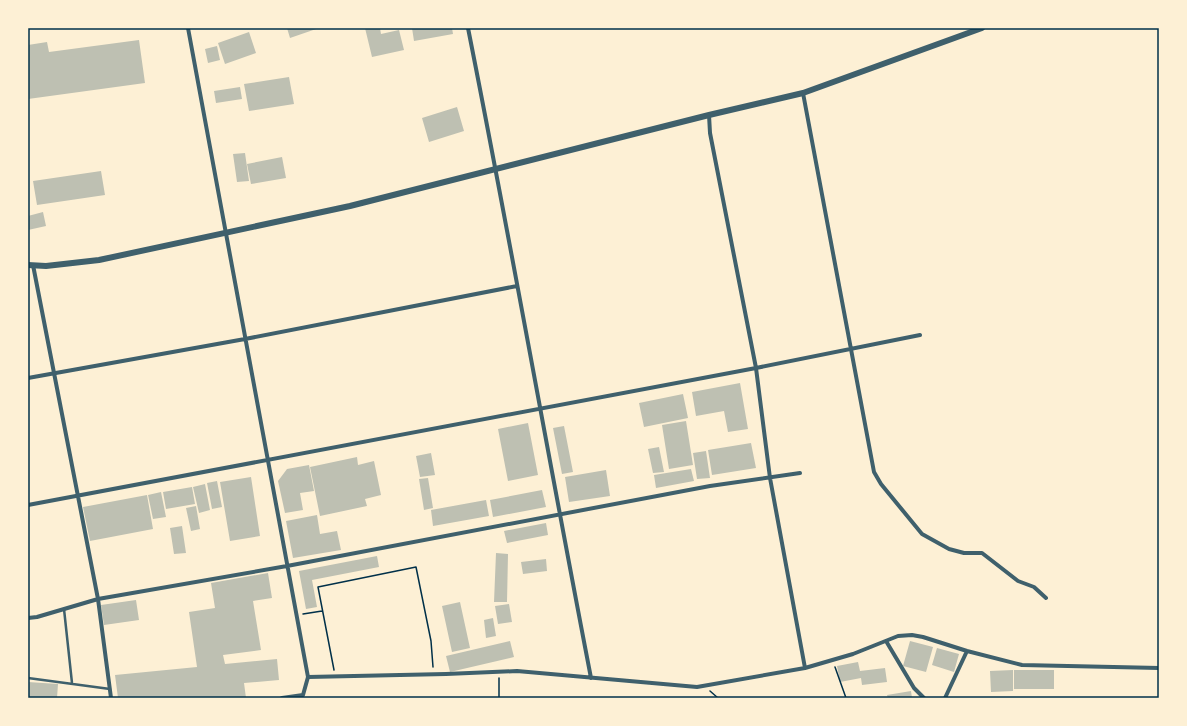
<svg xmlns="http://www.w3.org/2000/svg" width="1187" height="726" viewBox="0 0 1187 726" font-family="'Exo 2',sans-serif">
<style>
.building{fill:#bec0b2}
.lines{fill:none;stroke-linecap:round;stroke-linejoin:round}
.path{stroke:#003049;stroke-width:1.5}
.service{stroke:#3f606c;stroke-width:2.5}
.minor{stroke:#3f606c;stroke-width:4}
.tertiary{stroke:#3f606c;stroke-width:6}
.neatline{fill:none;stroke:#003049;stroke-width:1.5}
</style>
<rect width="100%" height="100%" fill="#fdf0d5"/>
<!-- building -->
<path class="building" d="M287,28H319L290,38Z
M365,28H380L381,34L399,30L404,50L372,57Z
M412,28H452L453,34L414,41Z
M249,32L256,53L225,64L218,43Z
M139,40L145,83L28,99V45L47,42L49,52Z
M217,46L220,60L208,63L205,49Z
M289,77L294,104L249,111L244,84Z
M240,87L242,99L216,103L214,91Z
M457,107L464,131L429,142L422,118Z
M245,153L249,181L237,182L233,154Z
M282,157L286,178L251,184L247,164Z
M101,171L105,195L37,205L33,181Z
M43,212L46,226L28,230V216Z
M740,383L748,429L728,432L724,411L696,416L692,392Z
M683,394L688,418L644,427L639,403Z
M686,421L693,465L669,469L662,425Z
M528,423L538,475L508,481L498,429Z
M564,426L573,472L562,474L553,428Z
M751,443L756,468L712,475L708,450Z
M659,447L664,472L653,473L648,449Z
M706,451L710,478L697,479L693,453Z
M431,453L435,475L420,477L416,456Z
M357,457L358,465L374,461L381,495L365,499L367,506L320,516L310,467Z
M309,465L314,491L300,493L303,510L285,513L278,481L287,469Z
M691,469L694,481L656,488L654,475Z
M606,470L610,496L569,502L565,477Z
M251,477L260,536L230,541L220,482Z
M428,478L433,508L424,510L419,479Z
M217,481L222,507L212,509L207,483Z
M205,484L210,510L199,513L193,487Z
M192,487L195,504L166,509L163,492Z
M542,490L546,507L493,517L490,500Z
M161,492L166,517L153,519L148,495Z
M147,495L153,529L90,541L83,507Z
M486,500L489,516L433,526L431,510Z
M196,506L200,529L191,531L186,508Z
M317,515L320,534L337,531L341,550L293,558L286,521Z
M546,523L548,535L507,543L504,531Z
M182,526L186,553L174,554L170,528Z
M496,553L508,554L507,602H494Z
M377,556L379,567L312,580L317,607L306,609L299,571Z
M546,559L547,571L523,574L521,562Z
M268,573L272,598L253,601L261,650L223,655L225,664L277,659L279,680L244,683L246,698H118L115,675L197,667L189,612L215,608L211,583Z
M136,600L139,620L104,625L101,605Z
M460,602L470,648L452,652L442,606Z
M509,604L512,622L498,624L495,606Z
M493,618L496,636L486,638L484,620Z
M510,641L514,657L450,672L446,656Z
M910,641L933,647L926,672L903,666Z
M937,648L959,654L954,672L932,665Z
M858,662L860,671L885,668L887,682L862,685L861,678L840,682L837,666Z
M1013,670V691L991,692L990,671Z
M1014,670H1054V689H1014Z
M28,682L58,684L57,698H28Z
M911,691L912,698H888L887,695Z"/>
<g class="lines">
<!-- path -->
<path class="path" d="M303,614L322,611
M835,667L846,698
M334,670L318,587L416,567L431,641L433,667
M710,691L718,698
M499,698V678"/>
<!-- service -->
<path class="service" d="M64,609L72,683
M28,678L110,689"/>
<!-- minor -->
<path class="minor" d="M188,28L308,677L303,695L282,698
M468,28C511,244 549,461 591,678
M803,93L874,472L881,484L922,534L949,549L964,553H982L1018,581L1034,587L1046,598
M709,115L710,133L756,368L770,478L805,668
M33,265L98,599L111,698
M28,378L245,339L517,286
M28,505L756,368L920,335
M28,618L37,617L98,599L287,566L710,486L800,473
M886,641L914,688L924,698
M308,677L446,674L517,671L697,687L805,668L853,654L898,636L912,635L923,637L967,651L1022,665L1159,668
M945,698L967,651"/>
<!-- tertiary -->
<path class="tertiary" d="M28,265L46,266L99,260L350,206L709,115L803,93L982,28"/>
</g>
<!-- border -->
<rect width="1187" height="726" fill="none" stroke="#fdf0d5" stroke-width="58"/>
<rect x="29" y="29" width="1129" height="668" class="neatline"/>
</svg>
